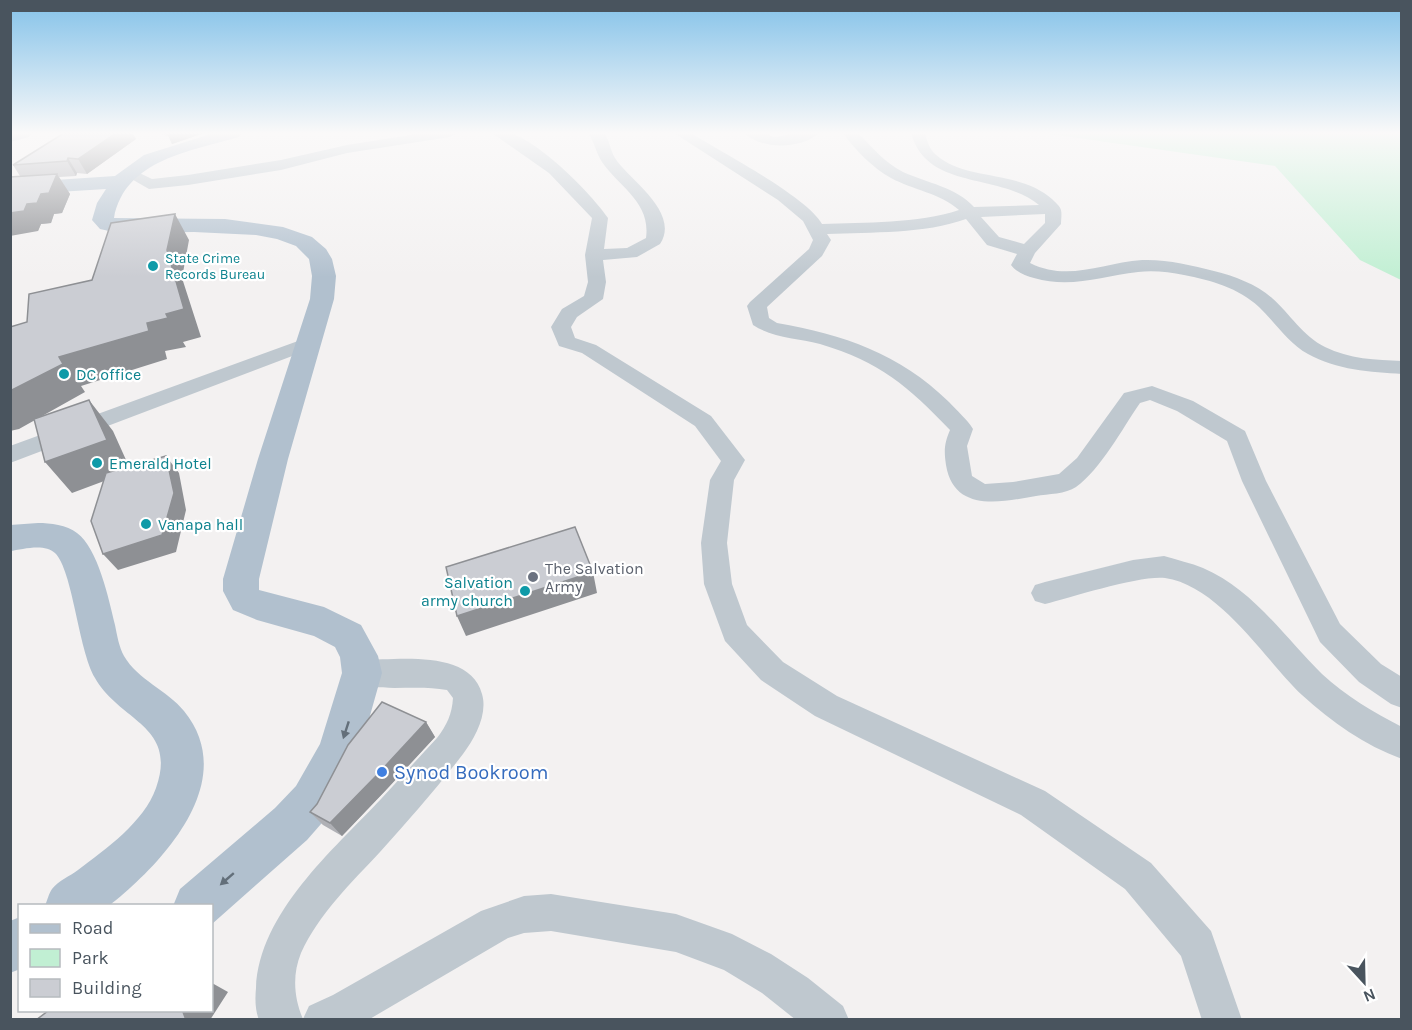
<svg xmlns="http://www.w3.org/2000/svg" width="1412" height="1030" viewBox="0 0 1412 1030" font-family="Karla,sans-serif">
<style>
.green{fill:#c1efd3}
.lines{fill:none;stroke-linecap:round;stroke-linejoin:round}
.minor{fill:#bfc8cf;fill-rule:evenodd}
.major{fill:#b1c0ce;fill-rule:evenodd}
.wall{fill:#afb0b5}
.shaded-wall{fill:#8e9094}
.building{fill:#cbcdd3;stroke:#8e9094;stroke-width:1.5}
.oneway{fill:#636f7a}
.culture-dot{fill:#0f9aa8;stroke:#fff;stroke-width:2}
.worship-dot{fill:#6b7280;stroke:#fff;stroke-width:2}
.shop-dot{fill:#3f7fe0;stroke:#fff;stroke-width:2}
.labels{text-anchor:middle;stroke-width:4.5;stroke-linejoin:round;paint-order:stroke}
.far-culture-label{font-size:14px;fill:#0d838f;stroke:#fff;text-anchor:start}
.culture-label{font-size:16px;fill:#0d838f;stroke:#fff;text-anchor:start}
.worship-label{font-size:16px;fill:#5b616d;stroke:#fff;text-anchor:start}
.near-shop-label{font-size:20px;fill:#366cbe;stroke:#fff;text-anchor:start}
</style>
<rect width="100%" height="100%" fill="#f3f1f1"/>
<!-- green -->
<path class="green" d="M1043,133H1401V280L1360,260L1275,166Z"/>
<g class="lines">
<!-- minor -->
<path class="minor" d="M423,133H457L450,137L347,153L281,170L188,185L149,189L121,173L129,168L152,179L188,175L281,160L347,145Z
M492,133C498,133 505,132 510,133C540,142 591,193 608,218L604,249L627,248L646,238C651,202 619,187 602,162C596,153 595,143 588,133H604C610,141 610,150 615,158C628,179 681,212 660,244L637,257L603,260L606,282L603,299L577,317L571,327L575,338L596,345L711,416L745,460L734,480L727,543L732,584L747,625L783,662L837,696L1045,791L1151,863L1211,931L1242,1020H1202L1181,956L1125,889L1021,815L815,716L761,680L725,641L704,584L701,543L710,480L721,461L695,426L582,353L559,346L551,327L562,309L584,296L588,282L585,255L592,218L549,173Z
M674,133H691C721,152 806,196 822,224C864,222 918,224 959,210C940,193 913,190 891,178C873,168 855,150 843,133H858C872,147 885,163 903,172C927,183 956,187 974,207L1039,205C999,172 927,191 911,133H925C927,141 929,148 935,154C966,182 1018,169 1052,199C1055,202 1060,206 1061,210C1062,214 1061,220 1061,224L1035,253L1030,263C1068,282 1102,263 1142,260C1166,259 1191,265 1214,271C1234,276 1256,284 1272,298C1290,314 1303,336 1325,347C1349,359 1376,360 1402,361V374C1371,372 1336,370 1308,354C1288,343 1275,322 1259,307C1239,288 1210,280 1184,275C1169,272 1153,270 1138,272C1102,276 1071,289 1034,278C1026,276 1016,272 1011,265L1017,254L987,245L966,219C925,234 871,232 827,234L831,240L822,256L767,307L769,318L777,323C844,335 899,353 949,402C957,411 967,419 973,429L967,446L972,476L985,484L1013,482L1059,474L1077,458L1124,393L1152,386L1193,401L1245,431L1266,481L1340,624L1381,664L1402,677V708L1391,704L1359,682L1320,642L1242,481L1227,441L1177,411L1150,400L1140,403C1122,429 1101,469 1076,487C1066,494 1048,494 1036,496C1001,502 954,513 946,465C944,451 944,444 950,430C908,386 880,362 820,344C797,338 773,338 753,325L747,306L750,302L809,249L813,240L803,221L778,200ZM1045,214V223L1024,244L999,237L981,217Z
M745,133H762L775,137L799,133H819C803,149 760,150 745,133Z
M309,337L316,339L319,343L316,347L10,463V446Z
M1164,556C1177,560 1191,563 1203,568C1253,589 1285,638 1322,674C1346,696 1373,712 1402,727V759C1364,745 1332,722 1302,695C1265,660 1220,586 1165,578C1141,575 1072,597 1045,604L1035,601L1031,593L1035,585L1045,582L1133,560Z
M362,660C398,660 470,649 482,694C488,714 475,738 463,754C437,788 409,820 380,852C352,882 318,915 301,953C292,975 294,998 303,1019L309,1006L333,995L481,911L524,896L551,894L676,914L732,934L771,954L808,978L843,1006L849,1020H796L762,993L724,970L676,952L551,931L524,933L508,938L368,1020H259C255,1010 255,998 256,988C259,913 333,850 381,799C400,779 418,758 437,738C447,725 452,714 453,698L447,690C416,684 380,693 351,682L347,673L351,664Z"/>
<!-- major -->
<path class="major" d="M10,133H32L29,137L10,142Z
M214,133H242L239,137C192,151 125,159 114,218L225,219L283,227L312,237L326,249L332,259L336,276L334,299L288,459L259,579V590L324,607L361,625L378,656L382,673L360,751L328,816L307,840L212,924V906H173L180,889L275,808L296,786L320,744L342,673L340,657L335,647L314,636L257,620L233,610L223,591V579L258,459L310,299L312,276L309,259L296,246L277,239L256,235L194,232L118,233L100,229L92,220L97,203L106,189L10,195V183L115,176L144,155Z
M38,523C50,523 67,525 77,533C98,548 109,600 115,625C117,635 119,647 124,656C138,680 167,690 184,711C241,781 162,864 109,906H45C47,901 49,893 52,889C58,881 70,876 78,870C106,849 144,822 156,788C178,725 120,722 95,678C78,648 73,571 55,553C45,543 23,549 10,551V525Z
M20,917V969L10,973V921Z"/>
</g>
<!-- wall -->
<path class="wall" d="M158,133H204L172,144L169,137Z
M136,139L87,174L77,173L76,176L59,177L70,194L62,213L54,214L51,223L41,224L38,231L20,176L13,165Z
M426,722L435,737L386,790L342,836L323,825L310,812Z"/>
<!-- shaded-wall -->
<path class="shaded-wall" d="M116,133H133L136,139L87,174L78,159Z
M167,133H204L172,144Z
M68,158L77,173L76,176L67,161Z
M57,174L70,194L62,213L54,214L51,223L41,224L38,231L10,236V213L27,204L41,194Z
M175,214L189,240L182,278L201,337L183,342L186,347L165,351L167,359L81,386L85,392L19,429L10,431V391L59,357L147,323L166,314L167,250Z
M89,400L113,431L131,471L72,493L45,462Z
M166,456L179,473L186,510L176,552L118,570L103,554Z
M593,572L597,593L466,636L457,616Z
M426,722L435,737L386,790L342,836L330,823Z
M212,983L228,992L210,1020H186L183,1012L184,1011H212Z"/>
<!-- building -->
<path class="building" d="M64,133H116L78,159L68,158L67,161L13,165Z
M57,174L49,193L41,194L37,203L27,204L24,211L10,213V177Z
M175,214L167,250L184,309L166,314L168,318L147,323L149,331L59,357L63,364L10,391V327L27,322L29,294L92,280L111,223Z
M89,400L107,440L45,462L34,419Z
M166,456L174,493L162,535L103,554L91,521L106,473Z
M575,527L593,572L457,616L446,567Z
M382,702L426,722L376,776L330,823L310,812L317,804L348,745Z
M48,1011H184L183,1012L186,1020H36Z"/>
<!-- one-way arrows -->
<defs><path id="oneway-solid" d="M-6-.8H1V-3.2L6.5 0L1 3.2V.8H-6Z" transform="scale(1.5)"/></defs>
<g class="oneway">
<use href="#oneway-solid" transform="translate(346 730) rotate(108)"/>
<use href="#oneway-solid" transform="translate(227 879) rotate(139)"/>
</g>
<!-- sky -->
<linearGradient id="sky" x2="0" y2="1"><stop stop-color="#84c2e9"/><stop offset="0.48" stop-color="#faf9f9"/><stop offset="1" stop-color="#faf9f9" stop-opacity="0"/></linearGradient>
<rect width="1412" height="277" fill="url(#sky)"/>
<!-- markers -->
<g class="culture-dot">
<circle cx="153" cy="266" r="6"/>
<circle cx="64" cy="374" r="6"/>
<circle cx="97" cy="463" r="6"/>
<circle cx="146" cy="524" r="6"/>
<circle cx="525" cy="591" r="6"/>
</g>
<circle class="worship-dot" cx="533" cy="577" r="6"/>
<circle class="shop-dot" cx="382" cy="772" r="6"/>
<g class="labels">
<!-- far-culture labels -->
<g class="far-culture-label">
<text x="165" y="263">State Crime<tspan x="165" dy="16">Records Bureau</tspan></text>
</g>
<!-- culture labels -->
<g class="culture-label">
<text x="76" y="380">DC office</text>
<text x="109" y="469">Emerald Hotel</text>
<text x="158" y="530">Vanapa hall</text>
<text x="513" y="588" text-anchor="end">Salvation<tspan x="513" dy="18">army church</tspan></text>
</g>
<!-- worship labels -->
<g class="worship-label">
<text x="545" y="574">The Salvation<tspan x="545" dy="18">Army</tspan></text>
</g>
<!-- near-shop labels -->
<g class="near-shop-label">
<text x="394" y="779">Synod Bookroom</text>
</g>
</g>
<!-- border -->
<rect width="1412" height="1030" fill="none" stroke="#49545e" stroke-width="24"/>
<!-- legend -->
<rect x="18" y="904" width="195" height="108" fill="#ffffff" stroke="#b6bbbf" stroke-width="1.5"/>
<rect x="30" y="924" width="30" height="9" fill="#b1c0ce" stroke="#b6bbbf" stroke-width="1.5"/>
<text x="72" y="934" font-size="18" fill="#49545e">Road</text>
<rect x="30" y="949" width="30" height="18" fill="#c1efd3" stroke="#b6bbbf" stroke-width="1.5"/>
<text x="72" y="964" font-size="18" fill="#49545e">Park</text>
<rect x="30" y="979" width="30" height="18" fill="#cbcdd3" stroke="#b6bbbf" stroke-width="1.5"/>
<text x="72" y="994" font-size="18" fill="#49545e">Building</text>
<!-- north arrow -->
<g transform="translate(1364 982) rotate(158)" stroke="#ffffff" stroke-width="4.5" paint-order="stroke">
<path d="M0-4.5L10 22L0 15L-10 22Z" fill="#49545e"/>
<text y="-9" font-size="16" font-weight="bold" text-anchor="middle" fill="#49545e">N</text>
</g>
</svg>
